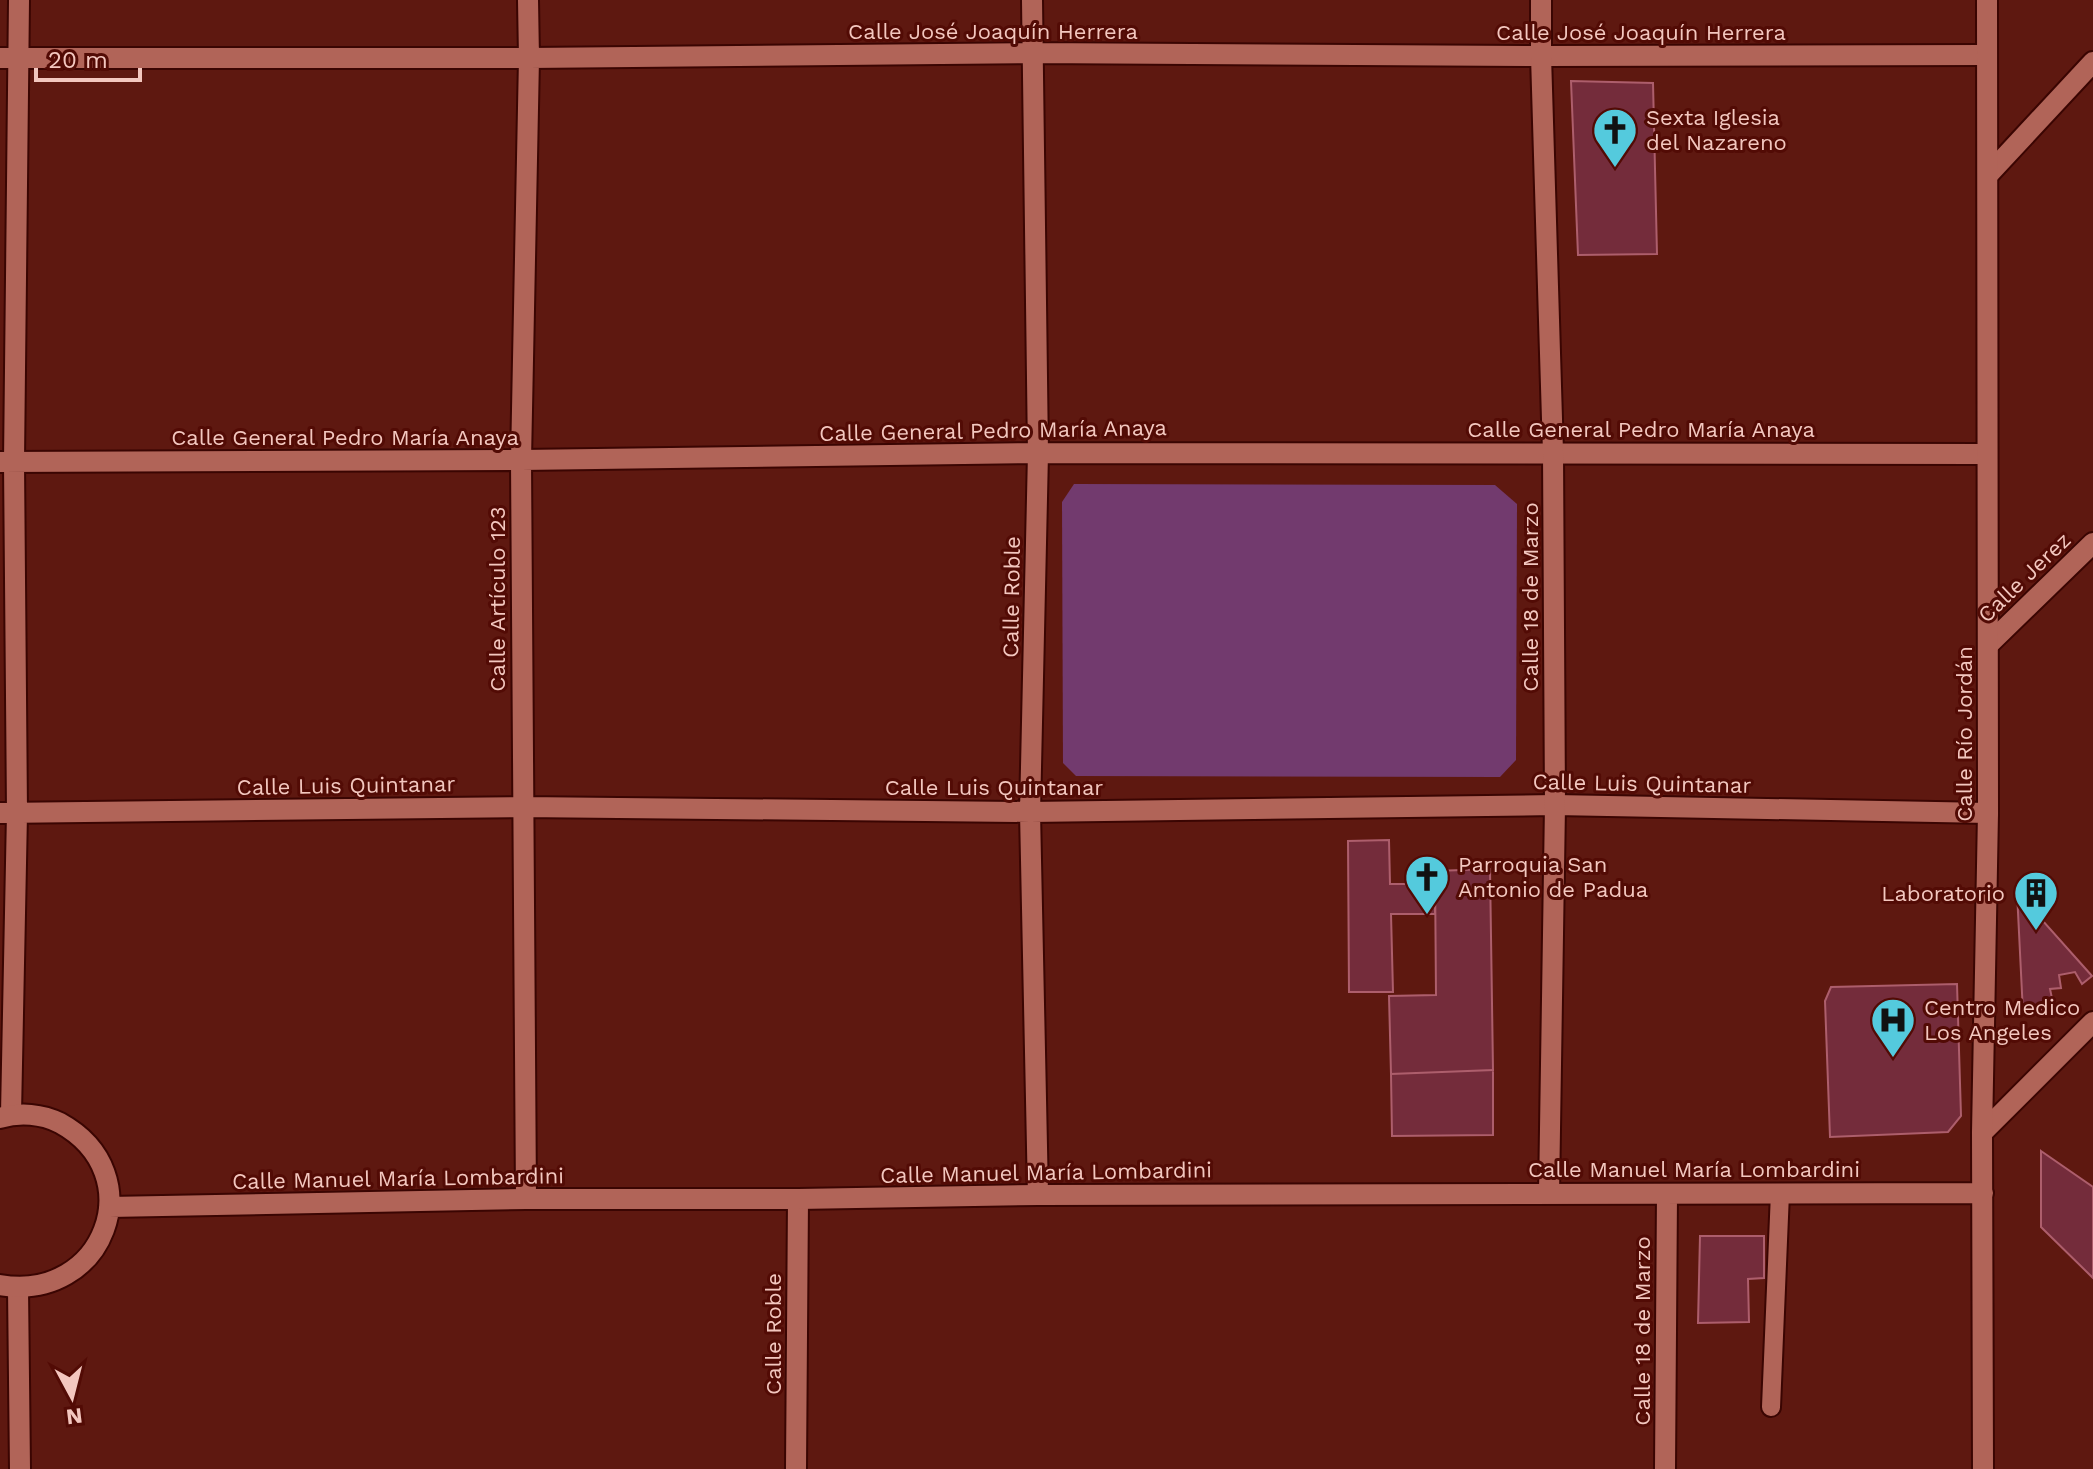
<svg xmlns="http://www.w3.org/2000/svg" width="2093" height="1469" viewBox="0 0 2093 1469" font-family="'Work Sans',sans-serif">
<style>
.green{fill:#723a6e}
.building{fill:#742c3b;stroke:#ad5e6c;stroke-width:2}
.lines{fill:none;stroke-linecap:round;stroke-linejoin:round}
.service-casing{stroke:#3a0502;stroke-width:22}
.minor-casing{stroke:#3a0502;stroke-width:24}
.tertiary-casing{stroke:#3a0502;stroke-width:24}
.service{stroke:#b16458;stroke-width:18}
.minor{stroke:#b16458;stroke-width:20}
.tertiary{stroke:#b16458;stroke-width:20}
.labels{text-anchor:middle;stroke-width:6;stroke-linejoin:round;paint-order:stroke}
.street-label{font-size:22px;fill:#f3c7bf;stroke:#520b05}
.poi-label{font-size:22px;fill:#f3c7bf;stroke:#520b05;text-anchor:start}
</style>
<rect width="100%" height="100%" fill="#5e1810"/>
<!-- green -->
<path class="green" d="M1074,484L1495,485L1517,504L1516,760L1500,777L1076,776L1063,763L1062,502Z"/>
<!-- building -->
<path class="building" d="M1571,81L1653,83L1657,254L1578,255Z
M1389,840L1390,884H1435V914H1391L1393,992H1349L1348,841Z
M1490,869L1493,1070L1391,1074L1389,996L1436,995L1435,871Z
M2017,892L2092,976L2082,984L2075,972L2059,975L2061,988L2050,989L2054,1008L2023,1013Z
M1957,984L1961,1116L1948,1132L1830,1137L1825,1001L1831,987Z
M1493,1070V1135L1392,1136L1391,1074Z
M2041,1151L2093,1187V1278L2041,1227Z
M1700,1236H1764V1278L1748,1279L1749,1322L1698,1323Z"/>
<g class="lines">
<!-- service casing -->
<g class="service-casing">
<path id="service" d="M1771,1407L1780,1193"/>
</g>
<!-- minor casing -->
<g class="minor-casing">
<path id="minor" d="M1032,0L1038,453L1030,812L1038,1195
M0,58H529L1032,53L1541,56L1986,55
M1988,175L2093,62
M0,462L521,460L1038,453L1986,454
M1988,645L2093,543
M0,813L522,807L1030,812L1555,805L1988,813
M11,1114L17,813L14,462L19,0
M1982,1133L2093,1022
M526,1199L521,460L529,58L528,0
M18,1288L20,1469
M796,1469L798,1199"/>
</g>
<!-- tertiary casing -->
<g class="tertiary-casing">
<path id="tertiary" d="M1541,0V56L1553,452L1555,805L1549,1194
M0,1118C20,1112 42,1114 60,1123C153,1174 104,1303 0,1285
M109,1207L526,1199H798L1038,1195L1983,1193
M1665,1469L1667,1194
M1983,1469L1982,1133L1988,813L1987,0"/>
</g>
<!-- service -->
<use href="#service" class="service"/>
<!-- minor -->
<use href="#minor" class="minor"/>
<!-- tertiary -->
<use href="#tertiary" class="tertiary"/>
</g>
<!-- icons -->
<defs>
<g id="church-pin" transform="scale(2.3)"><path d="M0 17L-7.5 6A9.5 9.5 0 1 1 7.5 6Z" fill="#54cadd" stroke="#520b05"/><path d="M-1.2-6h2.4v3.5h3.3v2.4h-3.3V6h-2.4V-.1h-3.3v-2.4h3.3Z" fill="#111"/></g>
<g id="building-pin" transform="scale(2.3)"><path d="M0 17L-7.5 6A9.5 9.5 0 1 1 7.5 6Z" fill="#54cadd" stroke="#520b05"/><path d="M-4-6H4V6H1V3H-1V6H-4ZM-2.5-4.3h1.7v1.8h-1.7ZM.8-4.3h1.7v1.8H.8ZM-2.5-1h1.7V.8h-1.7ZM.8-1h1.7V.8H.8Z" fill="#111"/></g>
<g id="hospital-pin" transform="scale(2.3)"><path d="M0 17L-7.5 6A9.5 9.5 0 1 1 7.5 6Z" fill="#54cadd" stroke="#520b05"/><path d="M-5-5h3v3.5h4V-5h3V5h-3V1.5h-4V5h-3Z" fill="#111"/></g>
</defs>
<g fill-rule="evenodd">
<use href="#church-pin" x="1615" y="130"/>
<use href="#church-pin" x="1427" y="877"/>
<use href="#building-pin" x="2036" y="893"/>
<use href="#hospital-pin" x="1893" y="1020"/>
</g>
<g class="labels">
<!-- street labels -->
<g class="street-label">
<text x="993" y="39">Calle José Joaquín Herrera</text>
<text x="1641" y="40">Calle José Joaquín Herrera</text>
<text x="1641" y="437">Calle General Pedro María Anaya</text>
<text transform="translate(993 430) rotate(-1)" y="8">Calle General Pedro María Anaya</text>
<text x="345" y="445">Calle General Pedro María Anaya</text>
<text transform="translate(2024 577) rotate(-44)" y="8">Calle Jerez</text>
<text transform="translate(1011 597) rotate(-89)" y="8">Calle Roble</text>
<text transform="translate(1530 597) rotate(-90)" y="8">Calle 18 de Marzo</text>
<text transform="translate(497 599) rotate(-90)" y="8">Calle Artículo 123</text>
<text transform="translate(1964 734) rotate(-90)" y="8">Calle Río Jordán</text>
<text transform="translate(1642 783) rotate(1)" y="8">Calle Luis Quintanar</text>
<text transform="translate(346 785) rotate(-1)" y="8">Calle Luis Quintanar</text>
<text x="994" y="795">Calle Luis Quintanar</text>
<text x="1694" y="1177">Calle Manuel María Lombardini</text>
<text transform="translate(1046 1172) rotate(-1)" y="8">Calle Manuel María Lombardini</text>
<text transform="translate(398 1178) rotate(-1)" y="8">Calle Manuel María Lombardini</text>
<text transform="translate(1642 1331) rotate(-90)" y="8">Calle 18 de Marzo</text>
<text transform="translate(773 1334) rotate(-90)" y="8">Calle Roble</text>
</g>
<!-- poi labels -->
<g class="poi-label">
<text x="1646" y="125">Sexta Iglesia<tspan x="1646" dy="25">del Nazareno</tspan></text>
<text x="1458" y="872">Parroquia San<tspan x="1458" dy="25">Antonio de Padua</tspan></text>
<text x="2005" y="901" text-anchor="end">Laboratorio</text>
<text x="1924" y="1015">Centro Medico<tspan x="1924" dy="25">Los Angeles</tspan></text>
</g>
</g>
<!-- north arrow -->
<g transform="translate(72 1397) rotate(173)" stroke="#520b05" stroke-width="6" paint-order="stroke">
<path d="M0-6L14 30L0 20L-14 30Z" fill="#f3c7bf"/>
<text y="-12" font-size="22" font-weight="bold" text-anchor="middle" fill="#f3c7bf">N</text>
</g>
<!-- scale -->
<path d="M36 68v12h104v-12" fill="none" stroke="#f3c7bf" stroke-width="4"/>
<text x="48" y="68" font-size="24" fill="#f3c7bf" stroke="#520b05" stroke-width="6" paint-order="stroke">20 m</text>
</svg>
